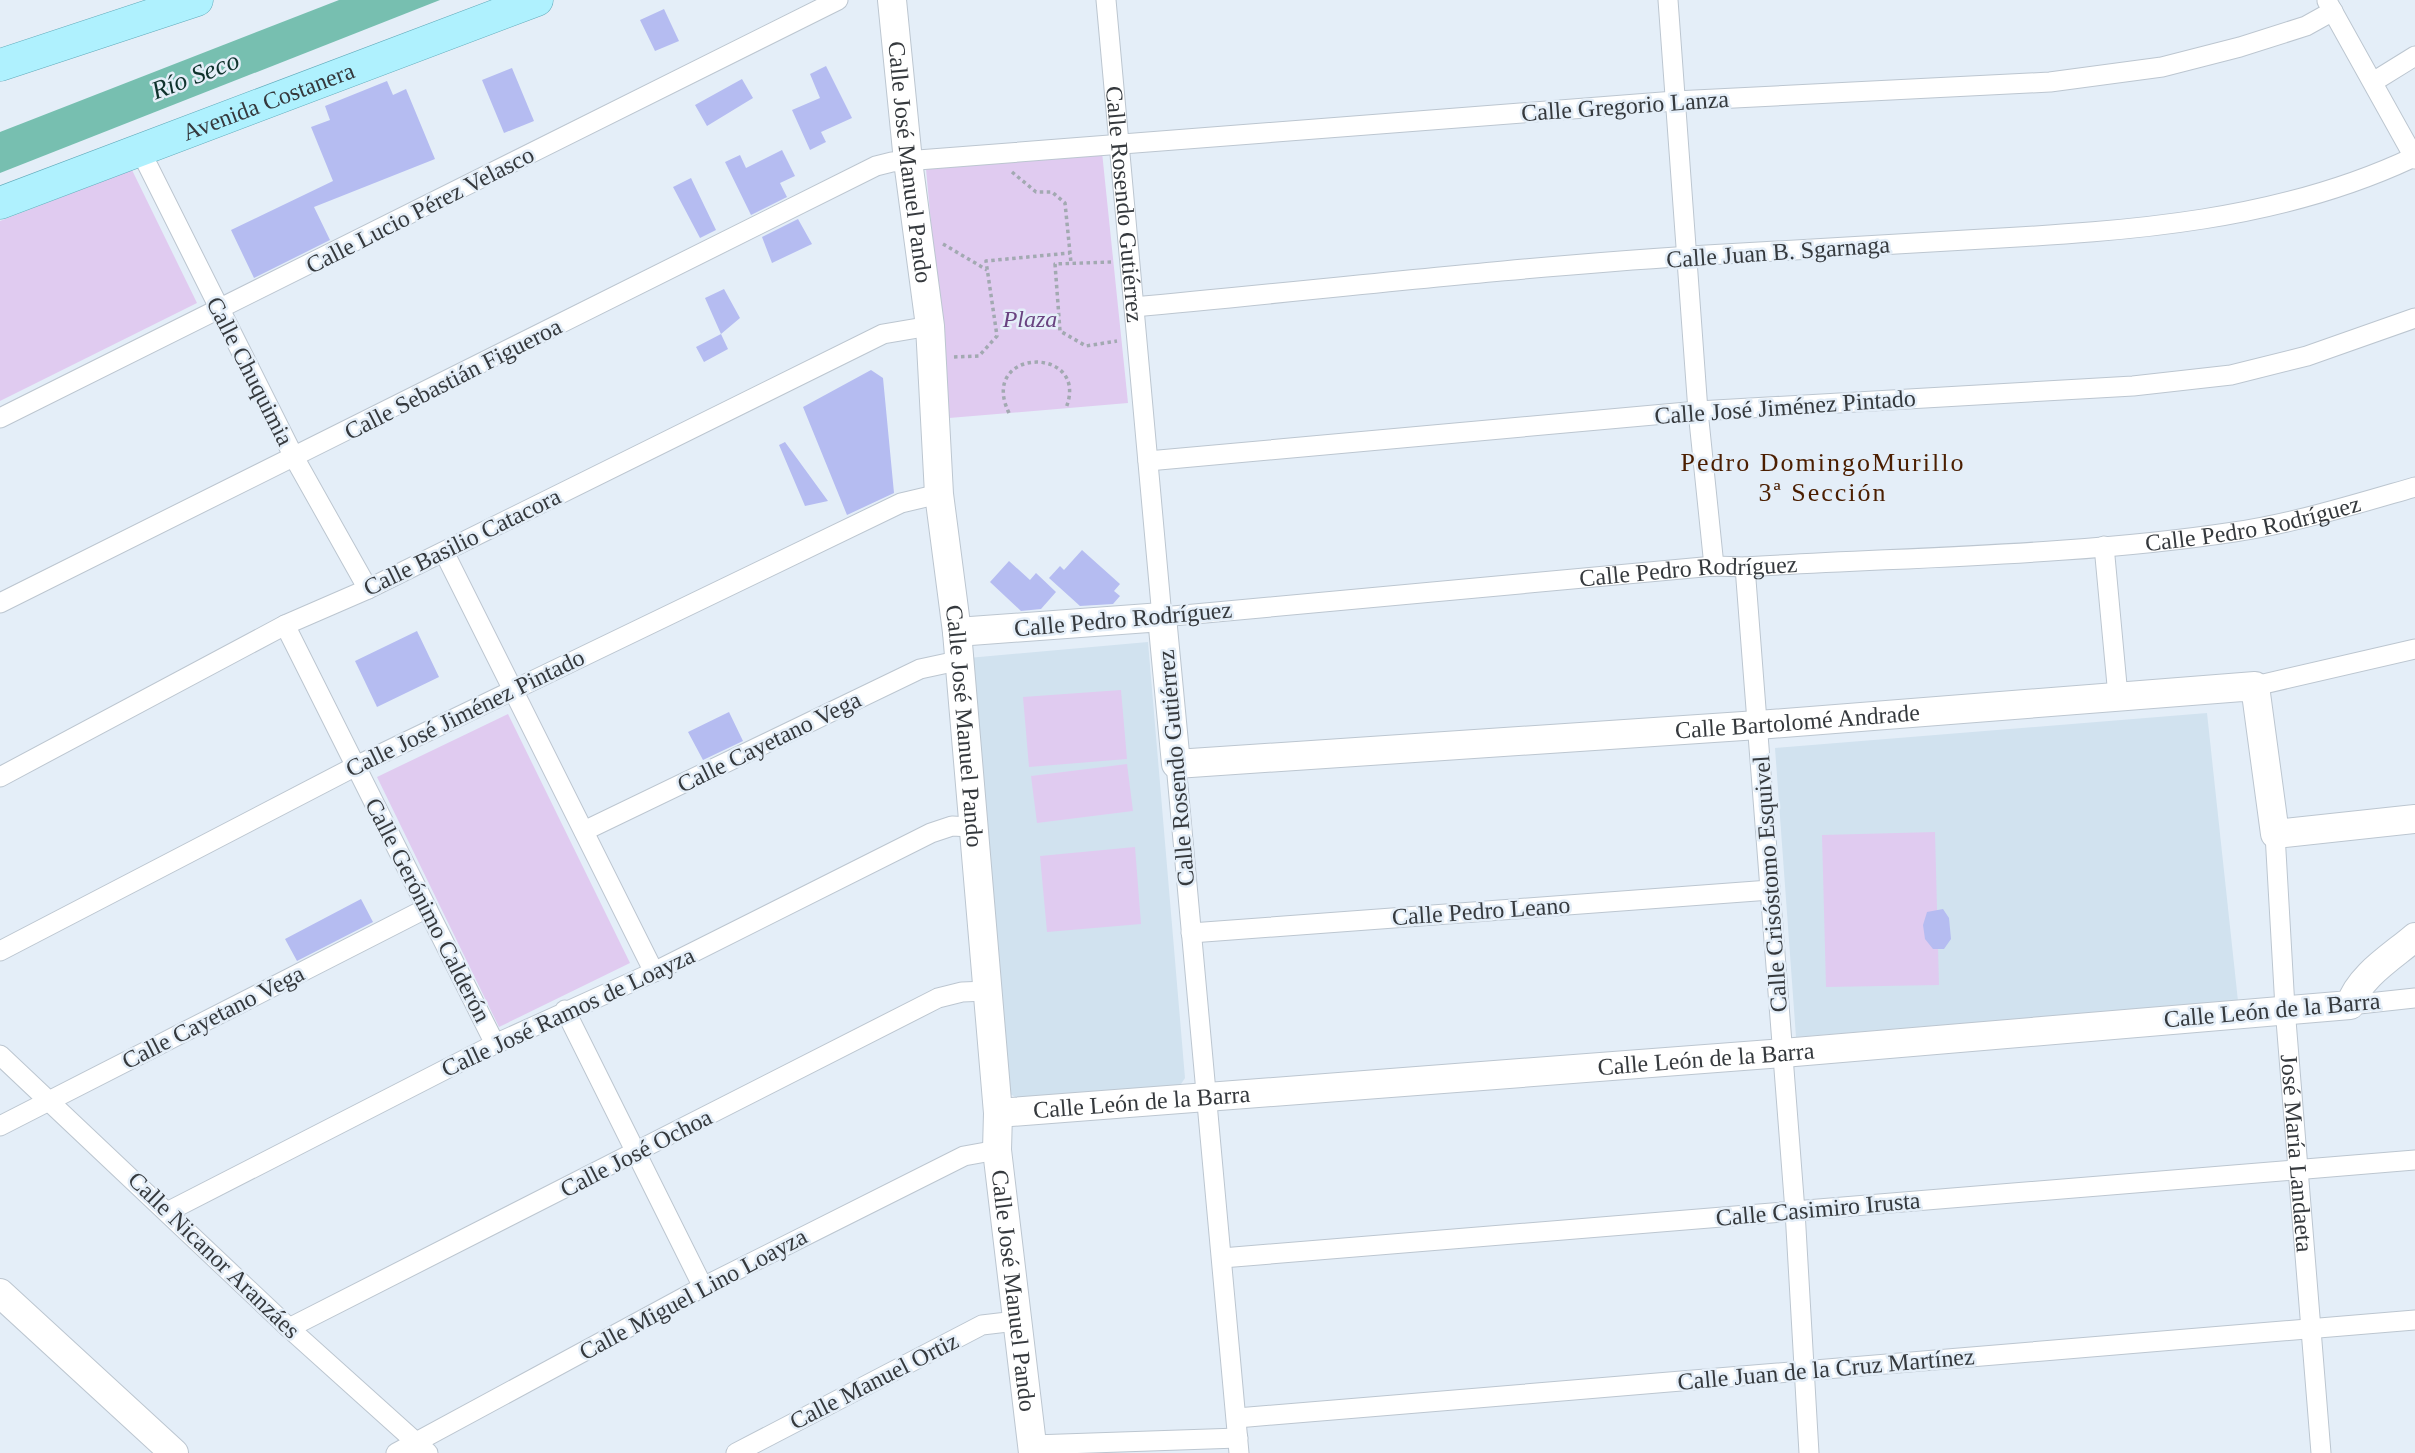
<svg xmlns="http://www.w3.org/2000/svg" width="2415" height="1453" viewBox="0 0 2415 1453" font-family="'Times New Roman',serif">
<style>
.built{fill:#d1e2ef}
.green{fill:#e0cbf0}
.water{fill:#77bfb0}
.building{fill:#b5bcf1}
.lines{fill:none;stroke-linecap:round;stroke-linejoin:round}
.street-casing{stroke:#bcc6d0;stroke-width:21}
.secondary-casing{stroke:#bcc6d0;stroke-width:30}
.primary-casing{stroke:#61aaba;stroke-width:33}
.path{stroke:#a2a9b1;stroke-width:3.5;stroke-dasharray:3.5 3.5;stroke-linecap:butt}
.street{stroke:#fff;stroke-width:19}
.secondary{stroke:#fff;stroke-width:28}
.primary{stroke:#aff1fe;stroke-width:32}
.labels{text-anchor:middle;stroke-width:5;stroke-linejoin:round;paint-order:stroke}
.street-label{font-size:24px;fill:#35393d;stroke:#e4eef8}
.park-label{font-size:24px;font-style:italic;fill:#694380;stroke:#e4eef8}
.water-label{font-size:26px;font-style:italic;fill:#0f322c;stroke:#e4eef8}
.neighbourhood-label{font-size:26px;letter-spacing:2px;fill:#4b1e00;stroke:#e4eef8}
</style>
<rect width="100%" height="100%" fill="#e4eef8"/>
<!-- built -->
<path class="built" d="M1148,642L1185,1078L1179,1087L1026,1103L1010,1094L968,658Z
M2207,713L2238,1001L1796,1037L1775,748Z"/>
<!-- green -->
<path class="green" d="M1102,152L1128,403L949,418L926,169Z
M132,170L197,303L0,401V221Z
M1121,690L1127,759L1029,767L1023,697Z
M508,714L630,963L499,1027L377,777Z
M1127,764L1133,811L1037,823L1031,776Z
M1935,832L1939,985L1826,987L1822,835Z
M1135,847L1141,924L1047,932L1040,856Z"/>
<!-- water -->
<path class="water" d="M339,0H440L0,173V132Z"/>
<!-- building -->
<path class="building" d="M664,9L679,41L655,51L640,20Z
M826,66L852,118L821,132L826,142L810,150L792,110L820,98L810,74Z
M512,68L534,121L504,133L482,80Z
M742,79L753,98L707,126L695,105Z
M387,81L393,95L406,89L435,159L314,207L330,240L254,278L231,230L333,181L311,127L330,120L325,106Z
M782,150L795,176L780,183L787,197L751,215L725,162L740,155L746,168Z
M691,178L716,230L700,238L673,187Z
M798,219L812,244L772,263L762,237Z
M724,289L740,318L721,334L705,298Z
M721,334L728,349L704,362L696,347Z
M871,370L883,378L894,493L847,515L803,407Z
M785,442L828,501L805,506L779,445Z
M1082,550L1120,584L1114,591L1120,596L1113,604L1080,606L1049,578L1060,566L1064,570Z
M1009,561L1030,580L1036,573L1056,592L1041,609L1021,611L990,582Z
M417,631L439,677L377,707L355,661Z
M729,712L743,741L703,760L688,732Z
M361,899L373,922L297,961L285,939Z
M1943,909L1949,918L1951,939L1944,949H1933L1925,939L1923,925L1927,912Z"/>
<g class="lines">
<!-- street casing -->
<g class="street-casing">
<g id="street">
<path id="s1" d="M1106,0L1162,617L1714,566L1745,567C1905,557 2076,556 2234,532C2295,523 2356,504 2415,487"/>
<path d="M1668,0L1698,411L1714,566"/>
<path d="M2327,1L2415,159"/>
<path d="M2373,82L2415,56"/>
<path d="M140,150L295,459L368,589"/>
<path d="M1134,307C1319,290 1505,268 1691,256C1788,250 1885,245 1983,239C2130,231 2279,221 2414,157"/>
<path d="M0,418L838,0"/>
<path d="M1148,461L1698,411L2133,386L2231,375L2307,356L2415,318"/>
<path d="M2104,546L2118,696"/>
<path d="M444,552L654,972"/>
<path d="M1745,567L1795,1211L1809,1453"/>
<path d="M0,603L876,166L892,162L1675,101L2050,82L2162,67L2240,47L2306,26L2333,11"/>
<path d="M285,625L495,1044"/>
<path d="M2255,686L2415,649"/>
<path d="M1176,764L1239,1453"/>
<path d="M0,777L285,625L368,589L883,334L930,326"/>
<path d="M584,831L920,669L957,661"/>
<path id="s2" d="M2275,834L2285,1008L2321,1453"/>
<path d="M1191,933L1770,890"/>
<path d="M0,951L356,766L901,503L939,494"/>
<path d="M2350,1005L2415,998"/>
<path d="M565,1010L703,1287"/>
<path d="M0,1055L289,1328L428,1453"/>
<path d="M0,1126L427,908"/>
<path d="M169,1211L495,1044L654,972L931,833L952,826L971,827"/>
<path d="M1222,1258L2415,1160"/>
<path d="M289,1328L938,998L962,992L987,991"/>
<path d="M1237,1418L2415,1320"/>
<path d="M1033,1445L1238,1438"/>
<path d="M396,1453L703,1287L964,1156L997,1150"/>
<path d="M736,1453L982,1325L1016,1321"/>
</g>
</g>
<!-- secondary casing -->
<g class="secondary-casing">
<g id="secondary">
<path id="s3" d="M892,0L908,161L930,326L939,494L957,632L998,1113L997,1150L1033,1453"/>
<path id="s4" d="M957,632L1162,617L1176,764L1758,725L2255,686L2275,834L2415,819"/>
<path id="s5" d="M998,1113L1783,1053L2350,1005C2359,976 2393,956 2415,937"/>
<path d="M0,1293L174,1453"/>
</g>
</g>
<!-- primary casing -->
<g class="primary-casing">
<g id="primary">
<path d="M0,65L197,0"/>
<path id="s6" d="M0,203L537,0"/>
</g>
</g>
<!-- path -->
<path class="path" d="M1012,172L1036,192H1052L1065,203L1071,263
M943,244L987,270
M1111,262L1055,264L1060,331L1086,346L1117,341
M954,357L979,356L997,336L986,261L1070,253
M1009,413C977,347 1091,345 1066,408"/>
<!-- street -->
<use href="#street" class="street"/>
<!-- secondary -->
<use href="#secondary" class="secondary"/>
<!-- primary -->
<use href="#primary" class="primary"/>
</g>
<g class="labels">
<!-- street labels -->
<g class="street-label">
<text dy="8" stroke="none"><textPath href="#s6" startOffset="287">Avenida Costanera</textPath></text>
<text transform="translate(1625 106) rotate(-4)" y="8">Calle Gregorio Lanza</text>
<text dy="8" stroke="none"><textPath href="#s3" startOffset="163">Calle José Manuel Pando</textPath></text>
<text dy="8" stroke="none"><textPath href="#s1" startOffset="205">Calle Rosendo Gutiérrez</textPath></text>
<text transform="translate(420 210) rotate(-27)" y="8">Calle Lucio Pérez Velasco</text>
<text transform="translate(1778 252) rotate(-4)" y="8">Calle Juan B. Sgarnaga</text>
<text transform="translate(250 371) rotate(63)" y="8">Calle Chuquimia</text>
<text transform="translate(453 379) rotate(-27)" y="8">Calle Sebastián Figueroa</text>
<text transform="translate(1785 407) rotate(-4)" y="8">Calle José Jiménez Pintado</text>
<text dy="8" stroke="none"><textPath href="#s1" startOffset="1715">Calle Pedro Rodríguez</textPath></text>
<text transform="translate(462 542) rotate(-26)" y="8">Calle Basilio Catacora</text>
<text dy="8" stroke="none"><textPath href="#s1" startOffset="1148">Calle Pedro Rodríguez</textPath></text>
<text transform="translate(1123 619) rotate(-5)" y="8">Calle Pedro Rodríguez</text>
<text transform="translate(465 713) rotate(-26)" y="8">Calle José Jiménez Pintado</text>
<text dy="8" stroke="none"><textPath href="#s4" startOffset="976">Calle Bartolomé Andrade</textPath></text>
<text dy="8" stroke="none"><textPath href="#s3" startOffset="730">Calle José Manuel Pando</textPath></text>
<text transform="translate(769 742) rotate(-26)" y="8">Calle Cayetano Vega</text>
<text transform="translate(1176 768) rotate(-95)" y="8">Calle Rosendo Gutiérrez</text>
<text transform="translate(1770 884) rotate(-94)" y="8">Calle Crisóstomo Esquivel</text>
<text transform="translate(428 910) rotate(63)" y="8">Calle Gerónimo Calderón</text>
<text transform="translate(1481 911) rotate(-4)" y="8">Calle Pedro Leano</text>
<text transform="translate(2272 1010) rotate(-5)" y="8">Calle León de la Barra</text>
<text transform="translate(568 1012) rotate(-25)" y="8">Calle José Ramos de Loayza</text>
<text transform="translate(213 1017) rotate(-27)" y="8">Calle Cayetano Vega</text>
<text dy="8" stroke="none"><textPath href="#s5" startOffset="710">Calle León de la Barra</textPath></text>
<text dy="8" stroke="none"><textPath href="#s5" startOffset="144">Calle León de la Barra</textPath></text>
<text transform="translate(636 1153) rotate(-27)" y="8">Calle José Ochoa</text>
<text dy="8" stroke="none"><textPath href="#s2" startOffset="320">José María Landaeta</textPath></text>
<text transform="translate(1818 1209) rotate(-5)" y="8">Calle Casimiro Irusta</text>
<text transform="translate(214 1255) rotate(44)" y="8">Calle Nicanor Aranzáes</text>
<text dy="8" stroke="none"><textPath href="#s3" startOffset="1297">Calle José Manuel Pando</textPath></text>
<text transform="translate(693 1294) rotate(-28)" y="8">Calle Miguel Lino Loayza</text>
<text transform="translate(1826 1369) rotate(-5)" y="8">Calle Juan de la Cruz Martínez</text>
<text transform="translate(874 1381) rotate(-27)" y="8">Calle Manuel Ortiz</text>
</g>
<!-- park labels -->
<g class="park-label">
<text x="1030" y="327">Plaza</text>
</g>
<!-- water labels -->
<g class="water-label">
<text transform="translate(195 75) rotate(-21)" y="9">Río Seco</text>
</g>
<!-- neighbourhood labels -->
<g class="neighbourhood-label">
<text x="1823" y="471">Pedro DomingoMurillo<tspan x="1823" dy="30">3ª Sección</tspan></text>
</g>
</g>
</svg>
